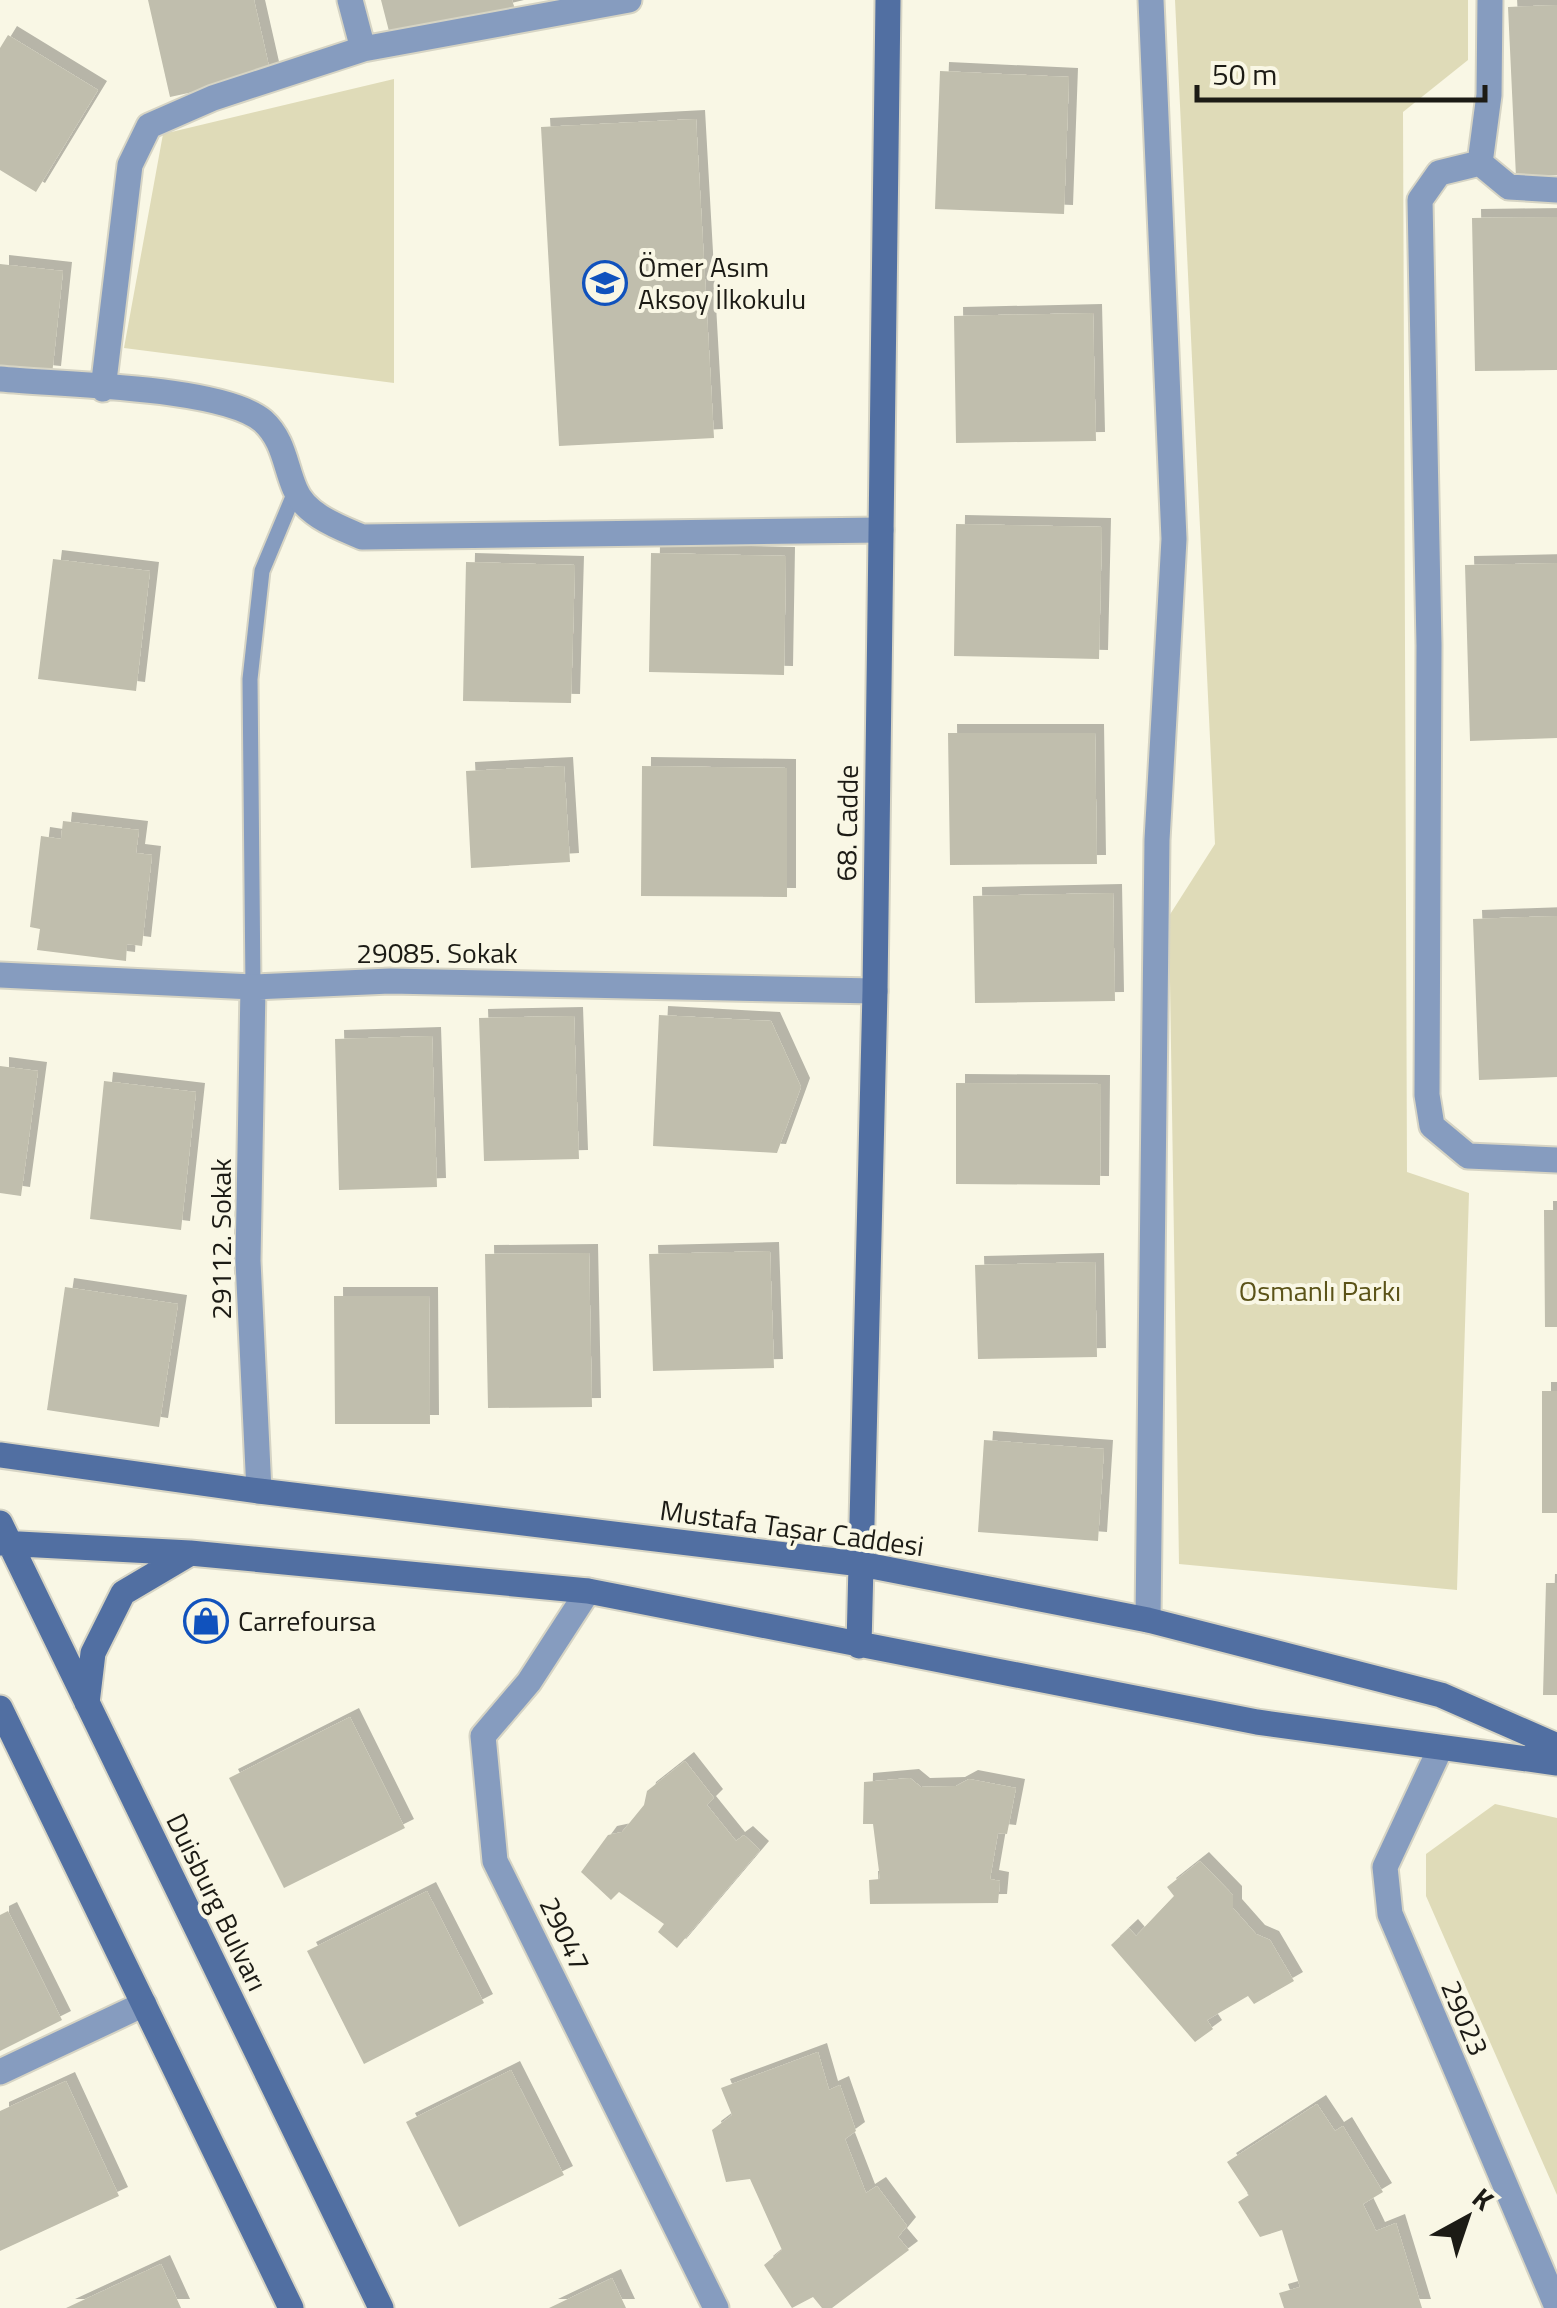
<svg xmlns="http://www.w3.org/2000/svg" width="1557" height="2308" viewBox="0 0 1557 2308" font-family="'Titillium Web',sans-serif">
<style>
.green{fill:#dfdbb8}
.building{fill:#c0bead;filter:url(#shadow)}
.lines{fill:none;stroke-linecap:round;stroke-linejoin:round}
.lane-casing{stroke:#d6d4c4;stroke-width:19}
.street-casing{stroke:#d6d4c4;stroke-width:29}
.secondary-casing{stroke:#d6d4c4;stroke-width:29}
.lane{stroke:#869cbf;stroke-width:15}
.street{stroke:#869cbf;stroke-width:25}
.secondary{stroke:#516fa2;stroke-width:25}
.labels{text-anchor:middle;stroke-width:8;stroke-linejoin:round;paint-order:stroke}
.poi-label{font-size:28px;fill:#1c1b15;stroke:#f9f7e5;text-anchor:start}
.street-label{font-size:28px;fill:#1c1b15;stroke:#f9f7e5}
.park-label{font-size:28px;fill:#5b5318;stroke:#f9f7e5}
</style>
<defs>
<filter id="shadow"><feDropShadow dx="9" dy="-9" stdDeviation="0" flood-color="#0004"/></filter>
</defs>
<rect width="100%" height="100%" fill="#f9f7e5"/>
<!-- green -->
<path class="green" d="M1175,0H1468V60L1403,112L1407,1172L1469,1193L1457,1590L1179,1564L1169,916L1215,844Z
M394,79V383L124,348L163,134Z
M1495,1804L1557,1818V2195L1426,1896V1854Z"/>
<!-- building -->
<path class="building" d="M148,0H254L271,75L170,97Z
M381,0H512L515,9L391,39Z
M1557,5V175L1516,177L1508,7Z
M8,35L98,90L36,192L0,170V48Z
M940,71L1069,77L1064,214L935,209Z
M696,119L714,438L559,446L541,127Z
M1557,217V370L1475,371L1472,218Z
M0,264L63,271L52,375L0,370Z
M1093,313L1096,441L956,443L954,316Z
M956,524L1102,527L1099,659L954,656Z
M651,553L786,556L784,675L649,672Z
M53,559L150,571L136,691L38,679Z
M466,562L575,565L571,703L463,701Z
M1557,563V738L1470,741L1465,565Z
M948,733H1095L1097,864L950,865Z
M564,766L570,862L471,868L466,771Z
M642,766L787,768V897L641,896Z
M63,821L139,830L136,853L152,855L142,946L127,944L126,961L37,950L40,929L30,927L41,836L61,839Z
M1113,893L1115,1001L975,1003L973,896Z
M1557,916V1077L1479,1080L1473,919Z
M659,1015L771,1021L801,1087L777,1153L653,1146Z
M574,1016L579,1159L484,1161L479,1018Z
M432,1036L437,1187L339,1190L335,1039Z
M0,1066L38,1071L21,1196L0,1193Z
M104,1081L196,1092L181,1230L90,1219Z
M956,1083L1101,1084L1100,1185L956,1184Z
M1544,1210H1557V1327H1545Z
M770,1251L774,1368L653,1371L649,1254Z
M589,1253L592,1407L488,1408L485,1254Z
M1095,1262L1097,1357L978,1359L975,1265Z
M65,1287L178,1304L159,1427L47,1410Z
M334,1296H429L430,1424H335Z
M1542,1391H1557V1513H1542Z
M984,1440L1104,1449L1098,1541L978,1532Z
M1546,1583H1557V1695H1543Z
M350,1717L405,1828L284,1888L229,1778Z
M685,1761L714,1798L707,1805L736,1841L744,1835L760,1850L677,1948L658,1932L664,1924L619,1892L611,1900L581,1872L608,1835L622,1832L644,1805L647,1791Z
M910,1778L921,1787L956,1786L969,1779L1016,1788L1007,1834L998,1833L990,1879L1000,1881L998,1903L870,1904L869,1880L880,1879L873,1824H863L864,1782Z
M1200,1861L1233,1895V1908L1256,1934L1270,1940L1294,1981L1254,2004L1248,1996L1207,2020L1213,2029L1195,2042L1111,1945L1129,1928L1136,1936L1174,1896L1167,1887Z
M427,1891L484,2003L364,2064L307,1951Z
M8,1911L62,2020L0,2051V1915Z
M818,2052L829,2090L840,2085L856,2131L845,2139L866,2193L877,2186L907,2226L898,2237L909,2250L832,2308H822L813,2297L792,2308L764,2265L782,2250L750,2179L726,2182L712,2130L732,2115L721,2088Z
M511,2070L564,2175L459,2227L406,2122Z
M66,2081L119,2196L0,2251V2111Z
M1317,2104L1335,2131L1343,2126L1383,2192L1363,2204L1376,2231L1396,2223L1422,2308H1284L1279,2293L1300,2287L1282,2230L1260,2237L1238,2202L1249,2195L1227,2162Z
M161,2264L181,2308H66Z
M612,2278L626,2308H549Z"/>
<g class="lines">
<!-- lane casing -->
<g class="lane-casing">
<path id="lane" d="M253,987L250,679L262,571L295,492"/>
</g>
<!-- street casing -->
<g class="street-casing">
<path id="street" d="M350,0L363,49
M1490,0L1489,95L1480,163L1509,187L1557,190
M1480,163L1439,173L1420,200L1429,645L1427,1095L1432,1126L1468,1156L1557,1160
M0,379C59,385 222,386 263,421C284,440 285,466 295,489C305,515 339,527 362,537L881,530
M103,389L130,165L149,126L213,98L363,49L629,0
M0,975L253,987L390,981L875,991
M253,987L248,1261L259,1491
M588,1591L529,1682L483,1736L495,1861L716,2308
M1148,1620L1157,840L1174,539L1151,0
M1440,1749L1385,1867L1390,1914L1557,2307
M0,2072L144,2004"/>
</g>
<!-- secondary casing -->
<g class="secondary-casing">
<path id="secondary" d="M0,1455L259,1491L861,1564L1148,1620L1441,1695L1557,1746
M0,1523L381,2308
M0,1543L190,1553L588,1591L1257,1722L1557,1763
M859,1646L875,991L888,0
M87,1703L93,1653L123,1593L189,1554
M0,1708L291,2308"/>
</g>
<!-- lane -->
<use href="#lane" class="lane"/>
<!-- street -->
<use href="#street" class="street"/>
<!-- secondary -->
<use href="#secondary" class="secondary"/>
</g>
<!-- icons -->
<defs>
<g id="school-ring" transform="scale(2.25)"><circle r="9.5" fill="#f9f7e5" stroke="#1052bd" stroke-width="1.5"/><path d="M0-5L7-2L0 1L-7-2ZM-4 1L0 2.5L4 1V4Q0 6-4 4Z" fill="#1052bd"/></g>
<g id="shop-ring" transform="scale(2.25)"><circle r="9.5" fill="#f9f7e5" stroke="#1052bd" stroke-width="1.5"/><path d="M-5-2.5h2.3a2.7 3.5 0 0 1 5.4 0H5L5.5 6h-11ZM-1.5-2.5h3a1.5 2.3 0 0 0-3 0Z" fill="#1052bd"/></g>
</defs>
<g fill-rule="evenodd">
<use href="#school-ring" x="605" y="283"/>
<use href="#shop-ring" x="206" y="1621"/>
</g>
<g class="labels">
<!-- poi labels -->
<g class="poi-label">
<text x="638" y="277">Ömer Asım<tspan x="638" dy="32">Aksoy İlkokulu</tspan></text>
<text x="238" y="1631">Carrefoursa</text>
</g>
<!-- street labels -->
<g class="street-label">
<text transform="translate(847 823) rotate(-89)" y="10">68. Cadde</text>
<text x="437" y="963">29085. Sokak</text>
<text transform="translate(221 1239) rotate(-90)" y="10">29112. Sokak</text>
<text transform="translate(792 1528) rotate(8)" y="10">Mustafa Taşar Caddesi</text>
<text transform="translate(217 1902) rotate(64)" y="10">Duisburg Bulvarı</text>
<text transform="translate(565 1934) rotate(64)" y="10">29047</text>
<text transform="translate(1465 2018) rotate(67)" y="10">29023</text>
</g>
<!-- park labels -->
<g class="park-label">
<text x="1320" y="1301">Osmanlı Parkı</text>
</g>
</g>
<!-- north arrow -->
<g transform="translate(1467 2218) rotate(40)" stroke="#f9f7e5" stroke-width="8" paint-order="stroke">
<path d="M0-8L18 38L0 25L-18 38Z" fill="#1c1b15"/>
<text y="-15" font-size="28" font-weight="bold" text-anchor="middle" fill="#1c1b15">K</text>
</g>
<!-- scale -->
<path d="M1197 85v15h288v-15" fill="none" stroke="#1c1b15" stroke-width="5"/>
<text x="1212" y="85" font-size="30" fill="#1c1b15" stroke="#f9f7e5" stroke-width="8" paint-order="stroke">50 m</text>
</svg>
